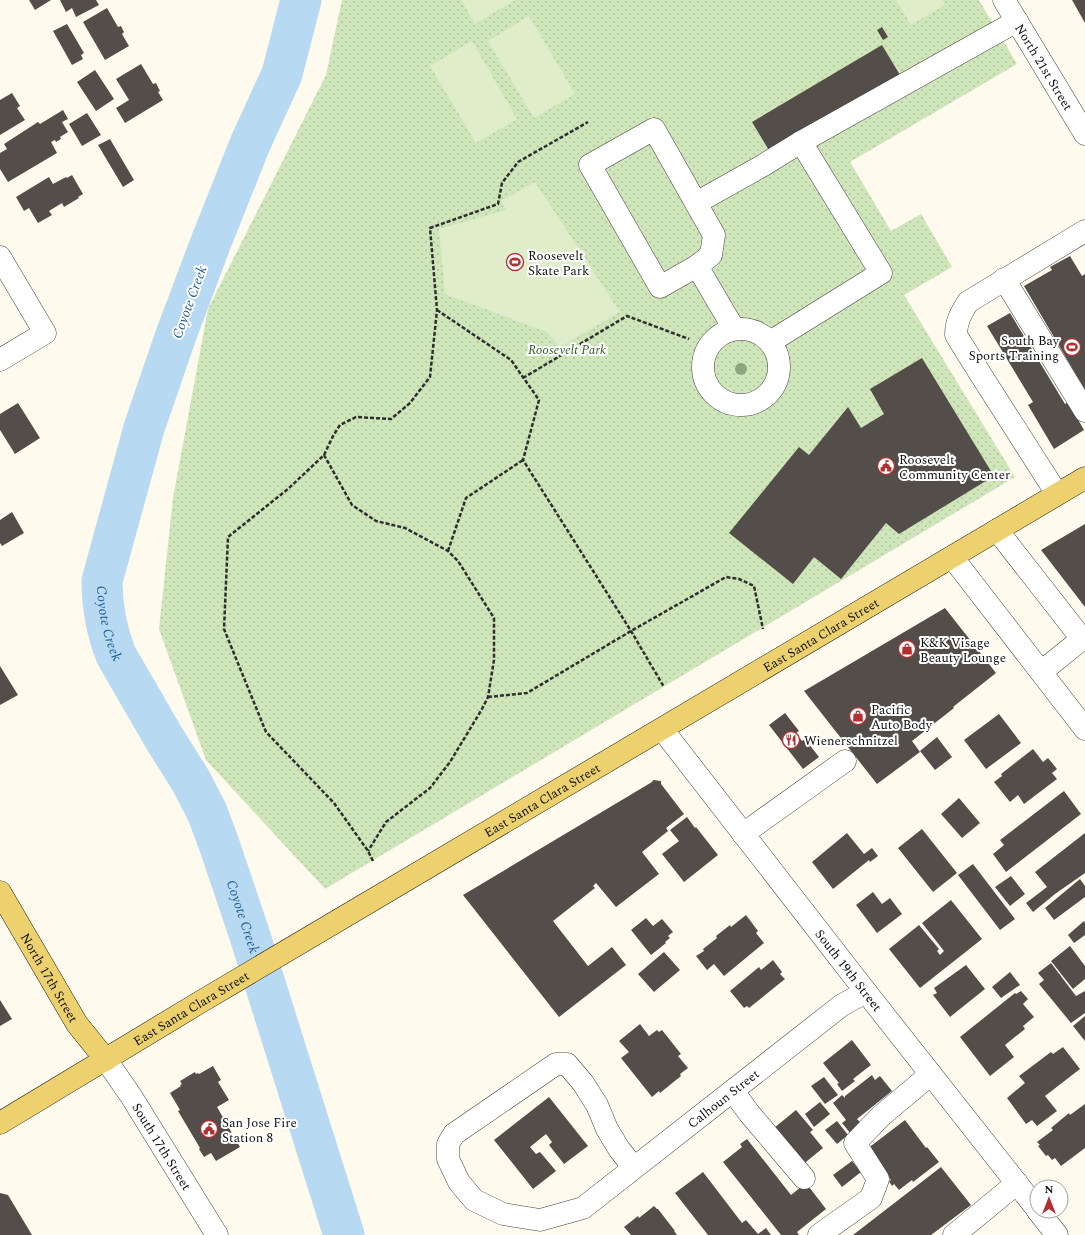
<svg xmlns="http://www.w3.org/2000/svg" width="1085" height="1235" viewBox="0 0 1085 1235" font-family="Spectral,serif">
<style>
.park{fill:url(#park-dots)}
.pitch{fill:#e0edcb}
.lines{fill:none;stroke-linecap:round;stroke-linejoin:round}
.river{stroke:#b7d9f1;stroke-width:41}
.building{fill:#544e4a}
.minor-casing{stroke:#404040;stroke-width:23}
.major-casing{stroke:#1e1e1e;stroke-width:23}
.path{stroke:#2f2f2f;stroke-width:2.5;stroke-dasharray:4 2;stroke-linecap:butt}
.minor{stroke:#fff;stroke-width:22}
.major{stroke:#edd16e;stroke-width:22}
.tree{fill:#8ca57e}
.labels{text-anchor:middle;stroke-width:4;stroke-linejoin:round;paint-order:stroke}
.street-label{font-size:13px;fill:#0d0d0d;stroke:#fff}
.poi-label{font-size:13px;fill:#0d0d0d;stroke:#fff;text-anchor:start}
.park-label{font-size:13px;font-style:italic;fill:#2e5f23;stroke:#fff}
.water-label{font-size:14px;font-style:italic;fill:#215e94;stroke:#fff}
</style>
<defs>
<pattern id="park-dots" width="8" height="8" patternUnits="userSpaceOnUse"><rect width="8" height="8" fill="#cfe5ba"/><path d="M2 2h.1M6 6h.1" fill="none" stroke="#b1c39f" stroke-width="1.8" stroke-linecap="round"/></pattern>
</defs>
<rect width="100%" height="100%" fill="#fefbee"/>
<!-- park -->
<path class="park" d="M342,0H979L1017,64L850,162L891,231L921,214L952,267L904,295L1015,477L325,889L206,760L159,629L173,498L208,309L326,75Z"/>
<!-- pitch -->
<path class="pitch" d="M461,0H515L475,24Z
M896,0H942L945,5L911,25Z
M529,16L575,94L534,118L488,41Z
M472,41L517,119L476,143L430,66Z
M535,182L620,312L560,347L547,332L445,294L439,229L506,210L501,201Z"/>
<g class="lines">
<!-- river -->
<path class="river" id="s1" d="M301,0L282,74L250,144L211,242L176,335L144,428L102,581C102,607 107,632 116,655L164,738L191,781L207,812L219,844L249,933L344,1235"/>
</g>
<!-- building -->
<path class="building" d="M29,0H51L35,10Z
M60,0H96L99,5L76,17L72,8L66,12Z
M1072,0H1085V23Z
M107,8L118,27L121,26L124,32L122,34L129,46L105,60L83,22Z
M67,24L84,53L81,55L83,59L72,65L53,31Z
M882,27L888,37L883,40L877,30Z
M882,45L900,75L770,152L752,122Z
M141,64L153,84L156,83L160,91L158,92L163,100L125,123L116,108L129,100L116,79Z
M95,70L114,99L96,111L77,82Z
M12,93L20,106L17,108L25,120L0,135V100Z
M63,110L68,119L62,122L68,132L60,137L61,139L56,142L55,140L51,142L57,153L8,182L0,169V153L7,149L4,144L38,122L40,124Z
M87,113L101,135L82,146L69,124Z
M110,139L134,180L123,187L98,145Z
M72,175L83,194L78,197L79,198L64,207L62,203L49,211L52,215L38,223L29,208L24,211L16,197L49,177L53,184L66,177L67,178Z
M1070,256L1082,276L1085,274V390L1024,286L1052,270L1050,267Z
M1010,313L1065,404L1068,402L1084,430L1054,449L1028,405L1033,402L987,326Z
M922,358L994,476L899,534L886,523L841,579L814,557L793,584L729,533L799,447L809,455L848,407L861,428L884,414L870,389Z
M18,403L40,438L15,454L0,430V414Z
M12,512L24,533L2,546L0,543V520Z
M1085,524V607L1041,550Z
M945,608L996,673L953,707L954,708L912,741L920,752L877,784L804,691Z
M0,666L18,695L0,705Z
M785,713L799,731L796,733L802,741L805,739L819,757L803,769L769,725Z
M999,714L1021,743L986,769L964,740Z
M937,737L952,757L935,770L920,751Z
M1033,749L1043,762L1048,758L1057,769L1052,773L1057,779L1024,804L1018,795L1010,802L994,782L1002,776L1001,774Z
M653,780L661,781V784L684,814L666,828L668,831L642,852L659,874L616,907L596,883L593,886L595,888L553,921L588,966L612,947L626,965L559,1017L463,895L652,782Z
M1064,791L1081,814L1006,872L993,854L1004,845L1000,840Z
M959,798L980,823L962,838L941,814Z
M687,817L695,828L696,827L718,855L684,882L662,854L679,841L670,830Z
M922,829L957,873L933,892L898,848Z
M847,833L864,854L872,848L878,856L870,862L869,860L833,889L812,862Z
M1085,833V873L1055,894L1033,912L1026,903L1047,887L1035,872Z
M973,864L1015,919L1000,930L958,875Z
M1011,876L1025,894L1010,906L995,887Z
M1080,879L1085,886V897L1054,920L1045,908Z
M873,892L882,904L890,898L902,914L877,933L856,905Z
M951,900L982,939L920,988L889,949L919,925L939,949L937,951L940,955L944,951L922,923Z
M746,915L758,931L756,933L764,943L724,976L714,964L707,970L696,956L704,951L703,949L717,938L716,936L730,925L731,927Z
M646,918L653,926L662,919L673,932L668,936L670,938L665,942L666,943L651,955L631,930Z
M1084,921L1085,923V935L1074,943L1068,935Z
M1070,946L1085,966V979L1073,989L1051,961Z
M664,952L680,970L654,992L638,974Z
M773,960L782,972L780,974L785,979L749,1008L747,1006L744,1008L730,991L759,967L761,970Z
M1051,963L1076,996L1085,991V1013L1071,1023L1039,984L1044,980L1038,973Z
M966,965L985,989L950,1017L933,995L937,993L934,988Z
M1010,972L1020,985L1001,998L992,987Z
M1021,991L1028,999L1023,1004L1034,1017L1023,1026L1025,1029L1005,1045L1014,1057L990,1076L960,1037L1015,993L1016,994Z
M0,1000L12,1019L0,1026Z
M1085,1016V1041L1073,1026Z
M640,1024L649,1036L657,1030L659,1032L662,1030L681,1054L678,1056L688,1068L680,1074L681,1076L660,1093L659,1091L652,1097L621,1058L629,1052L619,1041Z
M852,1040L871,1065L853,1079L855,1081L842,1091L837,1084L839,1083L823,1063Z
M1063,1047L1080,1069L1045,1096L1057,1111L1037,1126L1032,1120L1026,1124L1007,1098L1025,1083L1019,1076L1051,1052L1053,1054Z
M213,1066L221,1080L218,1082L229,1100L217,1107L240,1147L216,1161L211,1153L204,1157L199,1149L200,1148L178,1111L180,1110L170,1093L181,1086L180,1085L182,1084L180,1081L195,1072L196,1074L198,1073L199,1074Z
M872,1075L875,1080L880,1076L892,1091L857,1119L862,1124L851,1134L842,1123L846,1120L833,1103L842,1095L845,1098V1096Z
M824,1077L838,1095L825,1104L811,1086Z
M549,1097L588,1146L564,1164L549,1145L552,1142L546,1134L530,1147L536,1154L540,1152L556,1171L533,1189L494,1140Z
M820,1102L830,1114L814,1127L805,1114Z
M1085,1104V1148L1061,1166L1055,1158L1052,1160L1048,1155L1046,1156L1038,1146L1040,1145L1037,1142L1053,1130L1051,1128L1069,1113L1070,1115Z
M796,1110L813,1130L810,1132L823,1148L801,1166L774,1128Z
M905,1120L926,1148L927,1147L939,1162L913,1182L912,1180L899,1190L894,1184L892,1186L889,1181L891,1180L867,1149Z
M837,1121L848,1135L837,1144L825,1130Z
M747,1139L791,1195L806,1183L826,1209L797,1232L799,1235H781L723,1162L742,1147L740,1144Z
M852,1161L861,1172L842,1187L833,1175Z
M941,1167L971,1205L931,1235H853Z
M703,1172L742,1223L746,1220L758,1234L766,1228L771,1235H708L675,1193Z
M0,1193L8,1195L32,1235H0Z
M654,1206L657,1209H658L675,1231H674L677,1235H631L624,1227L638,1216L639,1218Z"/>
<g class="lines">
<!-- minor casing -->
<g class="minor-casing">
<g id="minor">
<path id="s2" d="M1004,0L1085,134"/>
<path d="M654,129L714,235L711,255L697,266L660,287L590,165Z"/>
<path d="M696,203L762,166L801,142L1017,21"/>
<path d="M0,257L45,333L0,360"/>
<path d="M697,266L734,329"/>
<path d="M1004,279L1085,411"/>
<circle cx="741" cy="367" r="38"/>
<path d="M770,342L881,273L801,142"/>
<path d="M1057,494L981,375L956,335C956,322 961,313 968,302L1085,231"/>
<path d="M997,530L1082,639L1041,672"/>
<path d="M952,557L1085,729"/>
<path id="s3" d="M662,729L866,992L1037,1209"/>
<path d="M743,834L845,761"/>
<path id="s4" d="M106,1060L131,1096L217,1235"/>
<path d="M733,1091L749,1113L804,1178"/>
<path id="s5" d="M634,1168L619,1149L607,1129L597,1105L583,1083L567,1064H556L454,1134L448,1144V1159L459,1182L474,1200L503,1214L540,1220L583,1208L842,1005L866,992"/>
<path d="M1038,1211L1057,1235"/>
<path d="M819,1235L871,1198L878,1179L855,1143L881,1116L931,1074"/>
<path d="M954,1235L1017,1183"/>
</g>
</g>
<!-- major casing -->
<g class="major-casing">
<g id="major">
<path id="s6" d="M0,892L77,1024L106,1060"/>
<path id="s7" d="M0,1123L202,1001L1085,478"/>
</g>
</g>
<!-- path -->
<path class="path" d="M437,310L511,360L539,400L523,460L631,631L664,687
M523,378L627,316L689,339
M324,455L352,505L376,521L405,528L448,551L458,561L494,618V660L488,697L482,709L450,762L430,788L386,822L368,851
M448,551L466,498L523,460
M488,697L527,693L631,631L726,577L739,579L754,586L763,629
M373,861L368,851L334,803L266,732L224,629L228,537L288,489L324,455L333,436L340,425L356,417L391,419L410,403L430,377L437,310L430,228L498,204L502,183L518,162L588,122"/>
<!-- minor -->
<use href="#minor" class="minor"/>
<!-- major -->
<use href="#major" class="major"/>
</g>
<!-- trees -->
<circle class="tree" cx="741" cy="369" r="6"/>
<!-- icons -->
<defs>
<g id="stadium-ring" transform="scale(0.9)"><circle r="9.5" fill="#fff" stroke="#b13133" stroke-width="1.5"/><path d="M0-5a6.5 5 0 1 0 0 10a6.5 5 0 1 0 0-10ZM-3.5-1.8h7v3.6h-7Z" fill="#b13133"/></g>
<g id="civic-ring" transform="scale(0.9)"><circle r="9.5" fill="#fff" stroke="#b13133" stroke-width="1.5"/><path d="M-.6-6.5H3V-4.5H.6V-3L4-1V1h2V6H-6V1h2V-1L-.6-3ZM-1.2 2.5V6h2.4V2.5Z" fill="#b13133"/></g>
<g id="shop-ring" transform="scale(0.9)"><circle r="9.5" fill="#fff" stroke="#b13133" stroke-width="1.5"/><path d="M-5-2.5h2.3a2.7 3.5 0 0 1 5.4 0H5L5.5 6h-11ZM-1.5-2.5h3a1.5 2.3 0 0 0-3 0Z" fill="#b13133"/></g>
<g id="restaurant-ring" transform="scale(0.9)"><circle r="9.5" fill="#fff" stroke="#b13133" stroke-width="1.5"/><path d="M-5-6h1v4h1v-4h1v4h1v-4h1v5L-1.5 .5V6h-2V.5L-5-1ZM5-6V6H3V1.5H1.5Q1.5-4 5-6Z" fill="#b13133"/></g>
</defs>
<g fill-rule="evenodd">
<use href="#stadium-ring" x="515" y="262"/>
<use href="#stadium-ring" x="1072" y="347"/>
<use href="#civic-ring" x="886" y="466"/>
<use href="#shop-ring" x="907" y="649"/>
<use href="#shop-ring" x="858" y="716"/>
<use href="#restaurant-ring" x="791" y="740"/>
<use href="#civic-ring" x="209" y="1129"/>
</g>
<g class="labels">
<!-- street labels -->
<g class="street-label">
<text dy="5" stroke="none"><textPath href="#s2" startOffset="78">North 21st Street</textPath></text>
<text dy="5" stroke="none"><textPath href="#s7" startOffset="955">East Santa Clara Street</textPath></text>
<text dy="5" stroke="none"><textPath href="#s7" startOffset="631">East Santa Clara Street</textPath></text>
<text dy="5" stroke="none"><textPath href="#s3" startOffset="305">South 19th Street</textPath></text>
<text dy="5" stroke="none"><textPath href="#s6" startOffset="99">North 17th Street</textPath></text>
<text dy="5" stroke="none"><textPath href="#s7" startOffset="223">East Santa Clara Street</textPath></text>
<text dy="5" stroke="none"><textPath href="#s5" startOffset="627">Calhoun Street</textPath></text>
<text dy="5" stroke="none"><textPath href="#s4" startOffset="103">South 17th Street</textPath></text>
</g>
<!-- poi labels -->
<g class="poi-label">
<text x="528" y="260">Roosevelt<tspan x="528" dy="15">Skate Park</tspan></text>
<text x="1059" y="345" text-anchor="end">South Bay<tspan x="1059" dy="15">Sports Training</tspan></text>
<text x="899" y="464">Roosevelt<tspan x="899" dy="15">Community Center</tspan></text>
<text x="920" y="647">K&amp;K Visage<tspan x="920" dy="15">Beauty Lounge</tspan></text>
<text x="871" y="714">Pacific<tspan x="871" dy="15">Auto Body</tspan></text>
<text x="804" y="745">Wienerschnitzel</text>
<text x="222" y="1127">San Jose Fire<tspan x="222" dy="15">Station 8</tspan></text>
</g>
<!-- park labels -->
<g class="park-label">
<text x="567" y="354">Roosevelt Park</text>
</g>
<!-- water labels -->
<g class="water-label">
<text transform="translate(189 302) rotate(-70)" y="5">Coyote Creek</text>
<text dy="5" stroke="none"><textPath href="#s1" startOffset="658">Coyote Creek</textPath></text>
<text dy="5" stroke="none"><textPath href="#s1" startOffset="983">Coyote Creek</textPath></text>
</g>
</g>
<!-- north arrow -->
<g transform="translate(1049 1199)"><circle r="19" fill="#ffffff" stroke="#9e9e9e"/>
<path d="M0-3L7 15L0 10L-7 15Z" fill="#b13133"/>
<text y="-6" font-size="11" font-weight="bold" text-anchor="middle" fill="#0d0d0d">N</text>
</g>
</svg>
